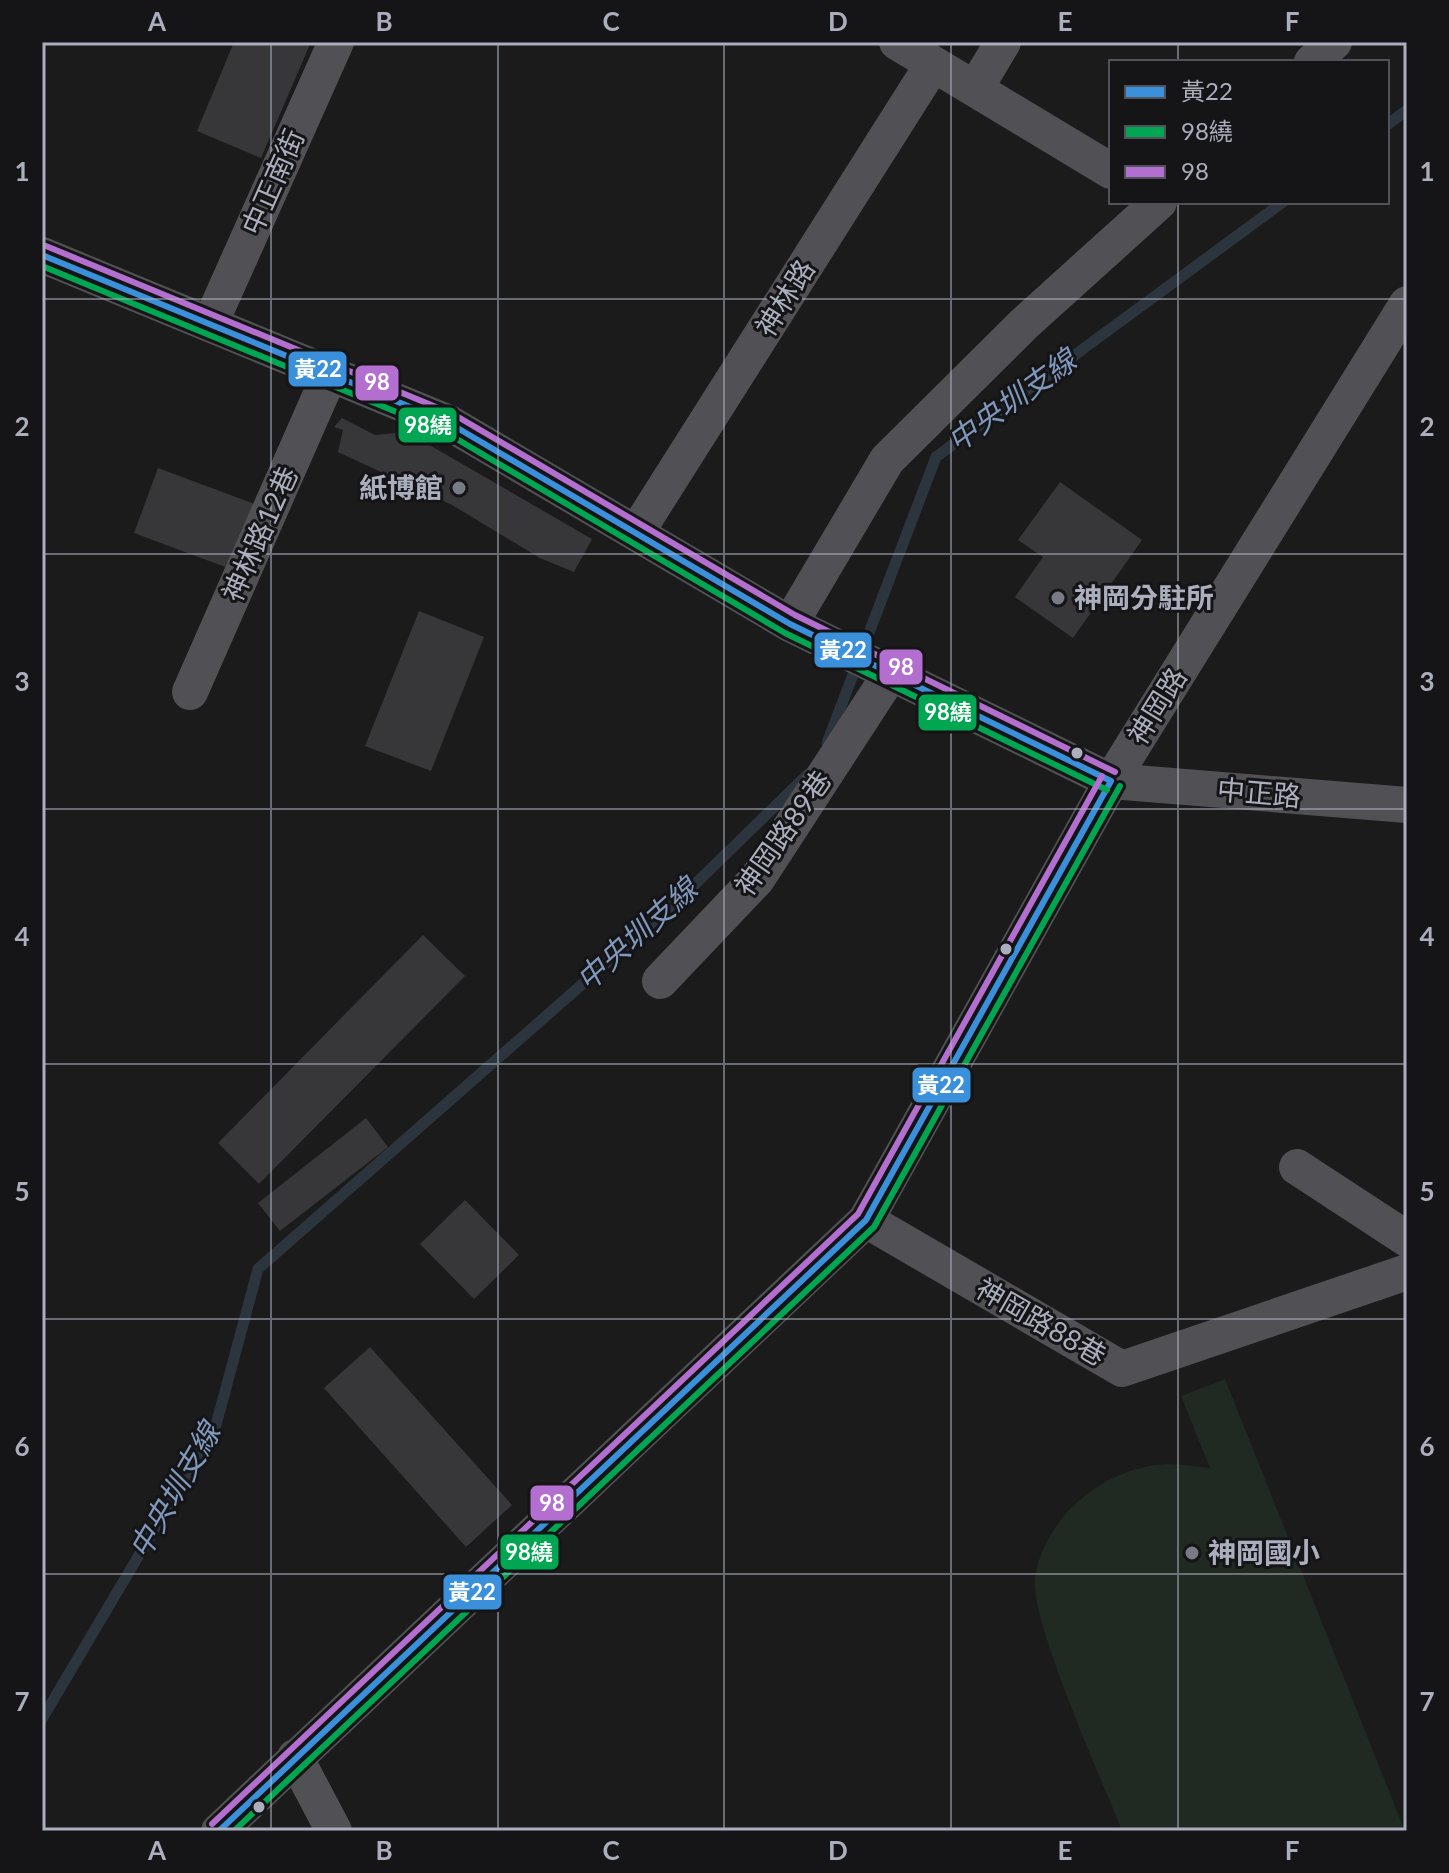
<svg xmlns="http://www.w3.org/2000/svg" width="1449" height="1873" viewBox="0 0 1449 1873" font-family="Lato,'Noto Sans TC',sans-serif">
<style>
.green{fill:#202922}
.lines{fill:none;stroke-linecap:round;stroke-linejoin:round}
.stream{stroke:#2c343e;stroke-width:11}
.building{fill:#373739}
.minor{stroke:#515155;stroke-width:36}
.bus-1-casing{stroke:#151517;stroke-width:12}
.bus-2-casing{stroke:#151517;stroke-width:12}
.bus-3-casing{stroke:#151517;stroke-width:12}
.bus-1{stroke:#3a90db;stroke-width:6}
.bus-2{stroke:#00a651;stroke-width:6}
.bus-3{stroke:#b36fd0;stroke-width:6}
.grid{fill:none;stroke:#abaebd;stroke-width:2;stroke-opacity:0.55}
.poi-dot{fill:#797b84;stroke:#151517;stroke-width:3}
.bus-dot{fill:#abaebd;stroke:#151517;stroke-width:3}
.labels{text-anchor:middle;stroke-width:6;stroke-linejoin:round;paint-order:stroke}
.street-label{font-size:28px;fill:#abaebd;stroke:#151517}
.poi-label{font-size:28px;font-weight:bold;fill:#abaebd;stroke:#151517;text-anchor:start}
.water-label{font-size:30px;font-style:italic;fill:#7f98bb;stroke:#151517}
.line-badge{stroke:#151517;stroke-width:3}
.badge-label{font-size:22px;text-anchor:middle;font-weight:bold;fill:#fff}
.neatline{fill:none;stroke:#abaebd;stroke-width:3}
.grid-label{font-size:26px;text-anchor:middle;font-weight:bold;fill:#abaebd}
</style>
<rect width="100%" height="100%" fill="#1b1b1b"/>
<!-- green -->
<path class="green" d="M1225,1379L1405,1831H1122C1103,1782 1030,1621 1035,1578C1044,1516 1106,1466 1168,1464C1182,1464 1197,1467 1210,1468L1181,1396Z"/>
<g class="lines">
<!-- stream -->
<path class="stream" d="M1387,125L1407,110
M827,743L936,457L1283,202
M42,1719L216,1425L258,1269L685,894L808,774"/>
</g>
<!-- building -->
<path class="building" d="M234,42H311L261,158L197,131Z
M342,418L375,435L407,432L592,539L574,572L540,558L452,505L338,452L343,430L334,427Z
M158,468L260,506L236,571L134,533Z
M1060,482L1142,540L1073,638L1015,597L1043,557L1018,540Z
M419,611L484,637L431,771L365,746Z
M423,935L465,976L259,1184L218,1143Z
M366,1118L388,1147L280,1231L258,1203Z
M465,1200L519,1255L474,1299L420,1244Z
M370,1347L512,1505L466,1547L324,1388Z"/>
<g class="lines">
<!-- minor -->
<path class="minor" d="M897,42L1111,171
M1312,62L1334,42
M975,89L1003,42
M42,255L449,423L790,624L1111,781L1407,805
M211,322L336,42
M636,533L933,64
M790,624L887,460L1024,324L1159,202
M190,692L329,376
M660,981L757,879L891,673
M1297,1167L1407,1239
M866,1220L1122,1369L1407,1272
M295,1757L334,1831
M219,1831L866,1220L1111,781L1407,304"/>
<!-- bus-1 casing -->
<g class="bus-1-casing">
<path id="bus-1" d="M42,255L449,423L790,624L1111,781
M219,1831L866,1220L1111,781"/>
</g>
<!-- bus-2 casing -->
<g class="bus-2-casing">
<path id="bus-2" d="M42,266L445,432L785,633L1107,790
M234,1831L874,1227L1120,786"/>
</g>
<!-- bus-3 casing -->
<g class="bus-3-casing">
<path id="bus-3" d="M46,246L453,414L795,615L1115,772
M212,1824L858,1214L1102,776"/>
</g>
<!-- bus-1 -->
<use href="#bus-1" class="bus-1"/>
<!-- bus-2 -->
<use href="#bus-2" class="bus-2"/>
<!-- bus-3 -->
<use href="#bus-3" class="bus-3"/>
</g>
<!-- grid -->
<path class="grid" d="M271,42V1831M498,42V1831M724,42V1831M951,42V1831M1178,42V62M1178,202V1831M42,299H1407M42,554H1407M42,809H1407M42,1064H1407M42,1319H1407M42,1574H1407"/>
<!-- markers -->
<g class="poi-dot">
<circle cx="459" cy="488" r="8"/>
<circle cx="1058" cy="598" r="8"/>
<circle cx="1192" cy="1553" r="8"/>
</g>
<g class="bus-dot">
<circle cx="1077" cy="753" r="7"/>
<circle cx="1006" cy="949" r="7"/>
<circle cx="259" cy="1807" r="7"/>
</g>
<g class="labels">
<!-- street labels -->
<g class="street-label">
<text transform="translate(273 182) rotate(-66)" y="10">中正南街</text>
<text transform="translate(785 298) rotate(-58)" y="10">神林路</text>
<text transform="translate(260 534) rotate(-66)" y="10">神林路12巷</text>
<text transform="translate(1157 706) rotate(-58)" y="10">神岡路</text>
<text transform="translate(1259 793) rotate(5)" y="10">中正路</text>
<text transform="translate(783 833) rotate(-55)" y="10">神岡路89巷</text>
<text transform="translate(1041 1322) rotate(30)" y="10">神岡路88巷</text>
</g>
<!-- poi labels -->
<g class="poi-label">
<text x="443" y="498" text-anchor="end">紙博館</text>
<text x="1074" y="608">神岡分駐所</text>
<text x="1208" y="1563">神岡國小</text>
</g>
<!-- water labels -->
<g class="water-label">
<text transform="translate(1012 401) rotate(-36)" y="10">中央圳支線</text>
<text transform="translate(637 935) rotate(-42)" y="10">中央圳支線</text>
<text transform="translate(175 1491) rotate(-60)" y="10">中央圳支線</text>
</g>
</g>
<g class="line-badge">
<rect x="287" y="350" width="61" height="38" rx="8" fill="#3a90db"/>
<rect x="354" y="364" width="46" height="38" rx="8" fill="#b36fd0"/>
<rect x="397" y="406" width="61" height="38" rx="8" fill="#00a651"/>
<rect x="813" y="631" width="60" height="38" rx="8" fill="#3a90db"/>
<rect x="878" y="648" width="46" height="38" rx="8" fill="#b36fd0"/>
<rect x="917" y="693" width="61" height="39" rx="8" fill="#00a651"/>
<rect x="911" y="1066" width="61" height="38" rx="8" fill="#3a90db"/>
<rect x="529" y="1484" width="46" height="38" rx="8" fill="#b36fd0"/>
<rect x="499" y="1533" width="61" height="38" rx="8" fill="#00a651"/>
<rect x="442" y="1573" width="61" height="38" rx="8" fill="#3a90db"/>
</g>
<g class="badge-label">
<text x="318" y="377">黃22</text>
<text x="377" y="390">98</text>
<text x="428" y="433">98繞</text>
<text x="843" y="658">黃22</text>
<text x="901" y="675">98</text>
<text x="948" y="720">98繞</text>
<text x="941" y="1093">黃22</text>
<text x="552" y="1511">98</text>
<text x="529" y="1560">98繞</text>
<text x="472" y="1600">黃22</text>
</g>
<!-- border -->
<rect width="1449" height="1873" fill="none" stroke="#151517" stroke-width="88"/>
<!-- legend -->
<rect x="1109" y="60" width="280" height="144" fill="#151517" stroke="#515259" stroke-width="2"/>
<rect x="1125" y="86" width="40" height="12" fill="#3a90db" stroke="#515259" stroke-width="2"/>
<text x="1181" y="100" font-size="24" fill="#abaebd">黃22</text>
<rect x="1125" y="126" width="40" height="12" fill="#00a651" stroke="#515259" stroke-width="2"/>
<text x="1181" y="140" font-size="24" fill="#abaebd">98繞</text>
<rect x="1125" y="166" width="40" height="12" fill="#b36fd0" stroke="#515259" stroke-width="2"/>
<text x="1181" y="180" font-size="24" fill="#abaebd">98</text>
<rect x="44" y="44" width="1361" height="1785" class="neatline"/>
<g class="grid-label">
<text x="157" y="31">A</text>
<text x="384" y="31">B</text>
<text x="611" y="31">C</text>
<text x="838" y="31">D</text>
<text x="1065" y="31">E</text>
<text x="1292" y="31">F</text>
<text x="22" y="181">1</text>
<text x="1427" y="181">1</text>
<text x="22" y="436">2</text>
<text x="1427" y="436">2</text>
<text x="22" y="691">3</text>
<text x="1427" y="691">3</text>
<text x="22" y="946">4</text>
<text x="1427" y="946">4</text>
<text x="22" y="1201">5</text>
<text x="1427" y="1201">5</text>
<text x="22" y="1456">6</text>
<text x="1427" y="1456">6</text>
<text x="22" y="1711">7</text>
<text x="1427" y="1711">7</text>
<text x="157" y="1860">A</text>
<text x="384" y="1860">B</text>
<text x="611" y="1860">C</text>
<text x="838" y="1860">D</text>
<text x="1065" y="1860">E</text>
<text x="1292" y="1860">F</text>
</g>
</svg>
